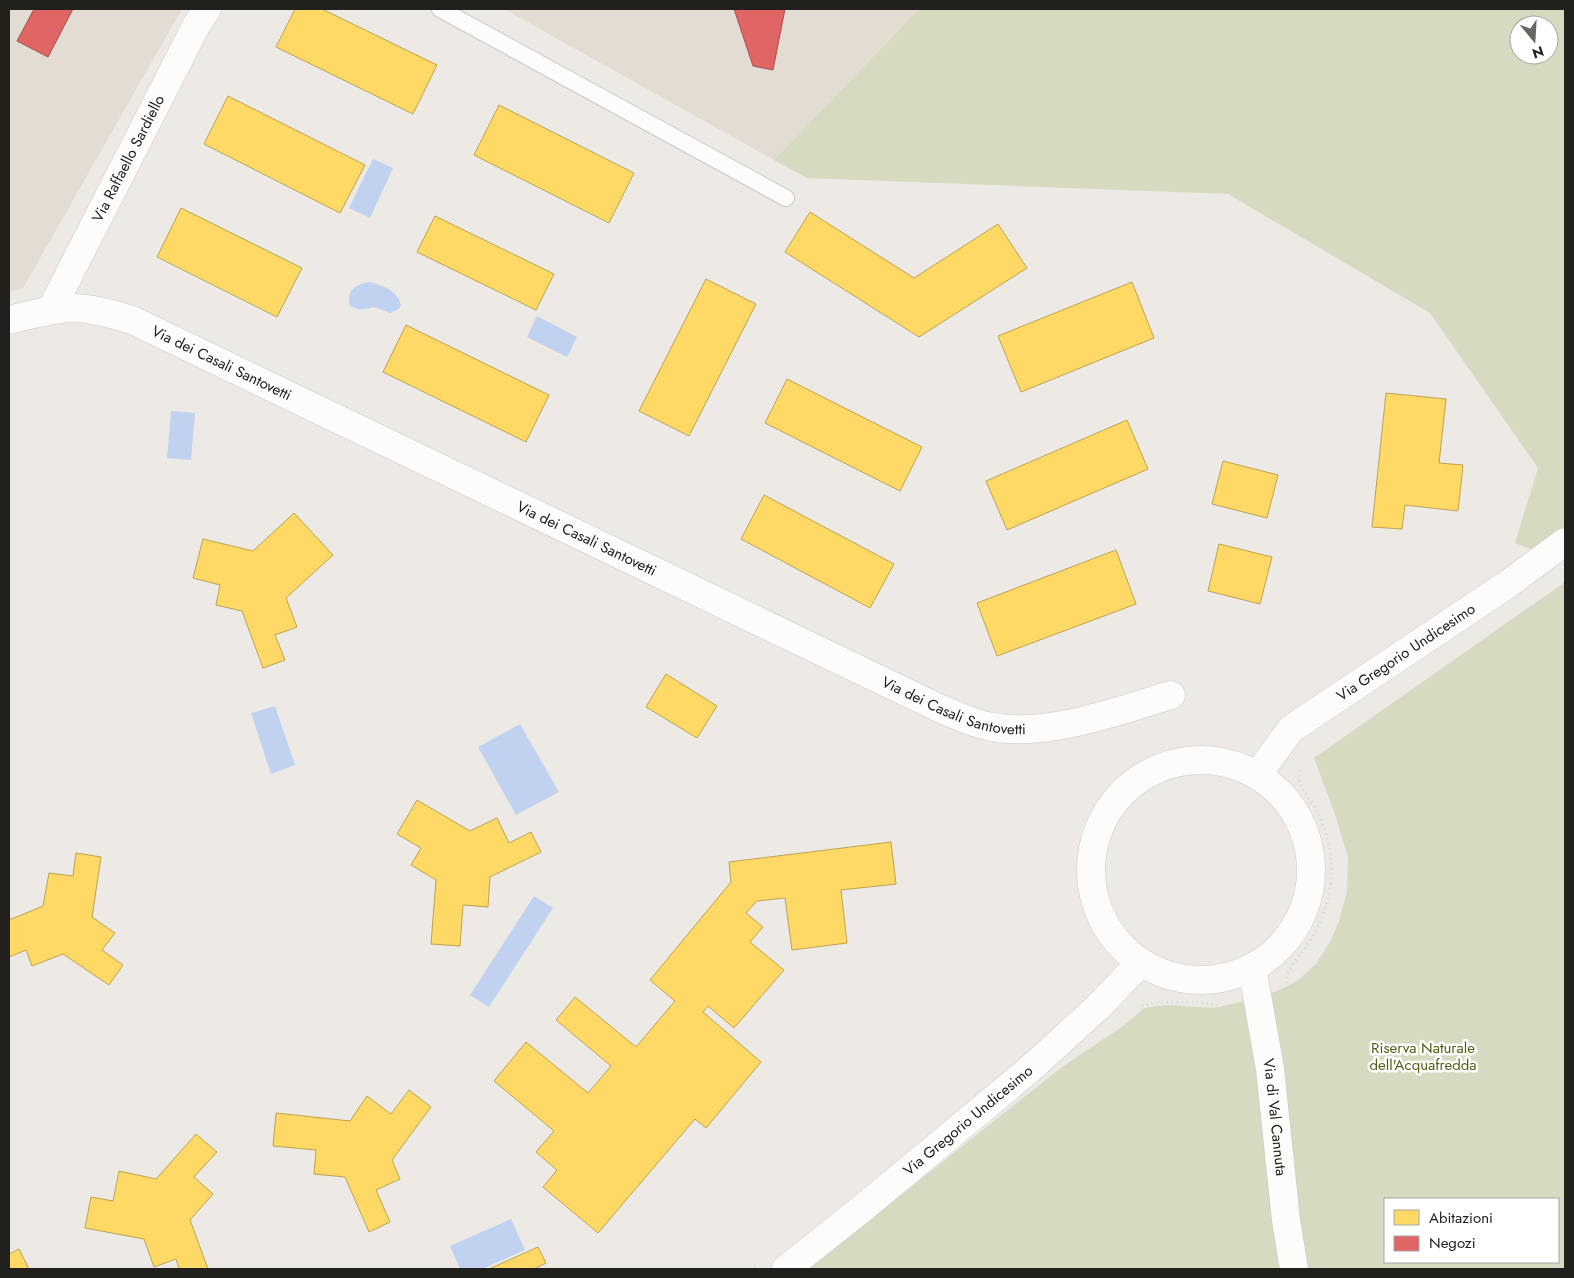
<svg xmlns="http://www.w3.org/2000/svg" width="1574" height="1278" viewBox="0 0 1574 1278" font-family="Jost,sans-serif">
<style>
.built{fill:#e3dcd2}
.green{fill:#d6dac0;fill-rule:evenodd}
.water{fill:#c1d2f1}
.homes{fill:#ffd966;stroke:#bda250}
.shops{fill:#e06666;stroke:#a75150}
.lines{fill:none;stroke-linecap:round;stroke-linejoin:round}
.service-casing{stroke:#cbc8c5;stroke-width:18}
.minor-casing{stroke:#cbc8c5;stroke-width:29}
.tertiary-casing{stroke:#cbc8c5;stroke-width:29}
.path{stroke:#d7d6d4;stroke-width:3;stroke-dasharray:1 4;stroke-linecap:butt}
.service{stroke:#fcfcfb;stroke-width:16}
.minor{stroke:#fcfcfb;stroke-width:28}
.tertiary{stroke:#fcfcfb;stroke-width:28}
.labels{text-anchor:middle;stroke-width:5;stroke-linejoin:round;paint-order:stroke}
.street-label{font-size:15px;fill:#22201d;stroke:#fff}
.park-label{font-size:15px;fill:#545d10;stroke:#fff}
</style>
<rect width="100%" height="100%" fill="#edeae6"/>
<!-- built -->
<path class="built" d="M9,9H182L23,288L9,292Z
M504,9H919L774,160Z"/>
<!-- green -->
<path class="green" d="M919,9H1565V562L1515,543L1538,468L1430,313L1228,194L807,178L774,160ZM1519,25H1549V55H1519Z
M1565,582V1269H808L1062,1067L1123,1026L1144,1008L1166,1005L1214,1008L1253,999L1277,991L1297,981L1316,964L1330,942L1339,921L1347,891L1348,857L1335,814L1314,758ZM1385,1199H1558V1262H1385Z"/>
<!-- water -->
<path class="water" d="M373,159L393,168L370,218L349,208Z
M369,282C383,285 398,291 401,305L399,309L390,313L374,307L359,310L350,306C345,291 356,284 369,282Z
M537,316L577,337L567,357L527,337Z
M171,411L195,413L191,460L167,458Z
M275,706L295,765L271,774L251,713Z
M520,724L559,792L516,815L478,747Z
M534,896L553,908L489,1007L470,995Z
M511,1219L525,1250L482,1269H460L450,1246Z"/>
<!-- homes -->
<path class="homes" d="M295,9H322L437,65L413,114L276,47Z
M228,96L365,165L340,213L204,144Z
M499,105L634,173L609,223L474,155Z
M181,208L302,268L277,317L157,257Z
M810,212L914,278L998,224L1027,268L919,337L785,252Z
M435,216L554,274L536,310L417,252Z
M706,279L756,304L689,436L639,411Z
M1132,282L1154,338L1021,392L998,336Z
M406,325L549,395L526,442L383,372Z
M787,379L922,447L900,491L765,423Z
M1386,393L1446,399L1439,463L1463,465L1458,511L1405,505L1402,529L1372,527Z
M1127,420L1148,469L1007,530L986,481Z
M1223,461L1278,475L1267,518L1212,504Z
M764,495L894,564L870,608L741,539Z
M294,513L333,555L286,598L297,627L275,635L285,660L263,668L242,611L216,605L220,585L193,578L203,539L253,551Z
M1219,544L1272,557L1260,604L1208,591Z
M1116,550L1136,604L997,656L977,603Z
M666,674L717,706L697,738L646,707Z
M417,800L470,831L497,818L509,843L531,832L541,852L490,877L488,907L463,905L460,946L431,944L436,880L411,865L421,848L397,834Z
M891,842L896,884L841,890L847,943L792,950L785,898L757,901L746,913L763,927L750,942L784,970L734,1028L708,1006L703,1012L761,1062L706,1128L695,1119L598,1233L543,1187L557,1170L536,1152L554,1131L494,1081L526,1042L588,1093L611,1066L556,1020L575,997L636,1047L675,1001L650,980L731,882L729,862Z
M76,853L101,857L92,917L115,933L102,950L123,965L109,985L63,954L32,966L26,950L9,957V920L43,906L49,873L73,876Z
M409,1090L431,1107L392,1160L400,1179L376,1190L390,1222L369,1232L345,1177L314,1174L316,1150L273,1146L276,1113L350,1121L367,1096L391,1114Z
M196,1134L217,1152L194,1177L213,1194L190,1220L208,1269H179L176,1259L154,1267L144,1239L85,1228L91,1197L113,1201L119,1171L156,1179Z
M538,1247L546,1263L534,1269H489Z
M19,1249L29,1269H9V1254Z"/>
<!-- shops -->
<path class="shops" d="M34,9H73L48,57L17,41Z
M734,9H785L773,70L753,66Z"/>
<g class="lines">
<!-- service casing -->
<g class="service-casing">
<path id="service" d="M440,9L786,198"/>
</g>
<!-- minor casing -->
<g class="minor-casing">
<g id="minor">
<path id="s1" d="M51,310L197,24L207,9"/>
<path id="s2" d="M9,320C29,315 50,309 71,308C92,308 112,314 132,320L941,709C956,715 972,723 988,726C1044,739 1117,711 1171,695"/>
<path id="s3" d="M1252,967L1270,1069L1286,1220L1294,1269"/>
</g>
</g>
<!-- tertiary casing -->
<g class="tertiary-casing">
<g id="tertiary">
<circle cx="1201" cy="870" r="110"/>
<path id="s4" d="M1258,774L1291,729L1508,584L1565,542"/>
<path id="s5" d="M786,1269L864,1207L1030,1069L1098,1007L1141,962"/>
</g>
</g>
<!-- path -->
<path class="path" d="M1531,607L1550,595L1565,583
M1286,983C1288,966 1297,960 1306,947C1320,927 1329,904 1331,880C1333,858 1327,832 1318,813C1313,802 1301,791 1299,779C1299,776 1300,771 1300,768
M1142,1006C1155,1001 1203,1001 1216,1005C1221,1007 1226,1010 1230,1014
M750,1269L757,1264
M1556,1269L1565,1261"/>
<!-- service -->
<use href="#service" class="service"/>
<!-- minor -->
<use href="#minor" class="minor"/>
<!-- tertiary -->
<use href="#tertiary" class="tertiary"/>
</g>
<g class="labels">
<!-- street labels -->
<g class="street-label">
<text dy="5" stroke="none"><textPath href="#s1" startOffset="170">Via Raffaello Sardiello</textPath></text>
<text dy="5" stroke="none"><textPath href="#s2" startOffset="225">Via dei Casali Santovetti</textPath></text>
<text dy="5" stroke="none"><textPath href="#s2" startOffset="630">Via dei Casali Santovetti</textPath></text>
<text dy="5" stroke="none"><textPath href="#s4" startOffset="194">Via Gregorio Undicesimo</textPath></text>
<text dy="5" stroke="none"><textPath href="#s2" startOffset="1035">Via dei Casali Santovetti</textPath></text>
<text dy="5" stroke="none"><textPath href="#s3" startOffset="152">Via di Val Cannuta</textPath></text>
<text dy="5" stroke="none"><textPath href="#s5" startOffset="235">Via Gregorio Undicesimo</textPath></text>
</g>
<!-- park labels -->
<g class="park-label">
<text x="1423" y="1053">Riserva Naturale<tspan x="1423" dy="17">dell'Acquafredda</tspan></text>
</g>
</g>
<!-- border -->
<rect width="1574" height="1278" fill="none" stroke="#22201d" stroke-width="20"/>
<!-- legend -->
<rect x="1384" y="1198" width="175" height="65" fill="#ffffff" stroke="#a7a6a5"/>
<rect x="1394" y="1210" width="25" height="15" fill="#ffd966" stroke="#a7a6a5"/>
<text x="1429" y="1223" font-size="15" fill="#22201d">Abitazioni</text>
<rect x="1394" y="1236" width="25" height="15" fill="#e06666" stroke="#a7a6a5"/>
<text x="1429" y="1248" font-size="15" fill="#22201d">Negozi</text>
<!-- north arrow -->
<g transform="translate(1534 40) rotate(162)"><circle r="24" fill="#ffffff" stroke="#a7a6a5"/>
<path d="M0-4L9 19L0 12L-9 19Z" fill="#696763"/>
<text y="-8" font-size="14" font-weight="bold" text-anchor="middle" fill="#22201d">N</text>
</g>
</svg>
